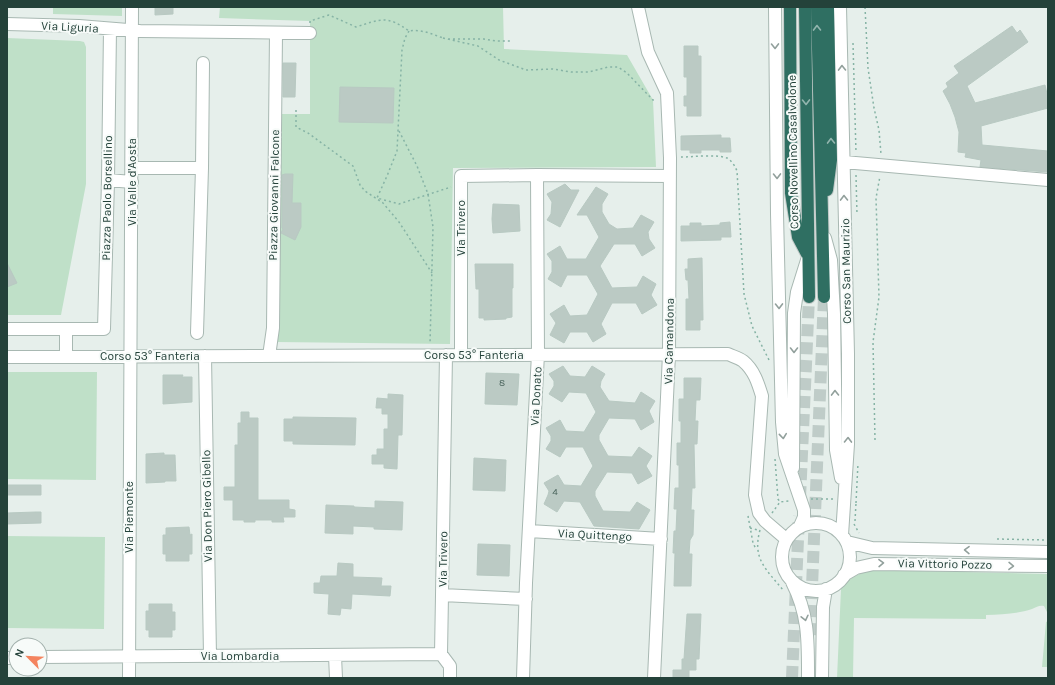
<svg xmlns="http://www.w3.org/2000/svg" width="1055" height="685" viewBox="0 0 1055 685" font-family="Karla,sans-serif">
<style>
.green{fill:#bfe0c8}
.building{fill:#bbcac4;stroke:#b8c9c2}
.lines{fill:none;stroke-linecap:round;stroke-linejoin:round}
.highway-tunnel{stroke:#bfccc8;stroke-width:12;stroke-dasharray:12 6;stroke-linecap:butt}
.minor-casing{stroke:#a8b8b2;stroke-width:14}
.highway-casing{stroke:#c2cac8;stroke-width:14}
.path{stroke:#86b3a5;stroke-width:1.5;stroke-dasharray:2 3;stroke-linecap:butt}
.minor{stroke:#fff;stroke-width:12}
.highway{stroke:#2f6f62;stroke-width:12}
.oneway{stroke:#93b5ae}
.oneway2{stroke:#92a09c}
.labels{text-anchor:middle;stroke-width:4;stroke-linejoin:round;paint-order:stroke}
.number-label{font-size:10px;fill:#4a645c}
.street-label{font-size:12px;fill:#24423a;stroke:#f7fbf9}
</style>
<rect width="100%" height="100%" fill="#e6efeb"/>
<!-- green -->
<path class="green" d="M53,7H122V16L53,14Z
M220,7H503L504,49L627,55L653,100L656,167L453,168L450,344L276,342L279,114H310V21L219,18Z
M7,38L80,41L84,42L86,47V184L61,315H7Z
M7,372H97L96,480L7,479Z
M7,536L105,537L104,629L7,628Z
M877,570L1048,574V614L1044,606C1039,605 1037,607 1032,609C1017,614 1002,614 986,615V619L854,618L853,678H837L841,589C849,577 862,571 877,570Z
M1048,621V667H1042L1046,622Z"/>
<!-- building -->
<path class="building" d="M155,7H173V14L155,15Z
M1012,26L1017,33L1020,30L1028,42L967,86L975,103L1045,85L1047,94H1048V108L981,126L982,145L1048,151V172L980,167L981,160L965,157L966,153L958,152L959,132L955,117L950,104L943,91L948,87L946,83L959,73L954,66Z
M684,46H698V56H701V116H687V106H684V96H687V77H684Z
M283,63H296L295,97H283Z
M340,87L394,88L393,123L339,122Z
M721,135V138H730L731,152H720V150H701V153H690V150H681V136Z
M285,174H293L292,203H301V227L295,240L281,233L283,229L282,228V175Z
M565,184L571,190H579L560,227L547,220L551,214L552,202L547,194Z
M596,187L608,194L602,204V212L609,224L617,229L633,228L641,215L654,222L648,232L649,239L655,248L642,256L635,244H614L600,266L612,288L637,287L643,276L656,284L651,295L657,305L642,314L636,303H612L601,324L606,334L593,342L587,332H570L564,343L550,335L556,323L550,314L564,305L570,316L587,315L598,294L587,275H567L561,287L548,279L552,272V261L547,254L560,246L567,259H586L599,237L587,215H577Z
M493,204L519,205L520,231L493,233L492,219Z
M730,222L731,237H721V240L681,241V226H690V223H701V226L720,225V223Z
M702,258L703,320H700V330H686V299H689L688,280H686L685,269H688V259Z
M7,263L17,283L7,287Z
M475,264H513V288H512V317L506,318V319L484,320V318H479V289H476Z
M563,366L570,376L585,377L592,366L605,374L601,381L600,387L609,401L635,403L641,392L655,401L649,411L654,422L641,430L635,419L609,418L599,435V440L608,456L632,457L639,447L652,456L646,466L652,476L638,484L632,473L607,472L595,491V496L603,511L630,512L637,502L650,510L639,529L594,526L580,502L564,501L557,512L544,504L548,495L549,491L544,483L558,475L564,485L581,486L593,466L583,447H566L560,457L546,449L551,441V436L546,428L560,420L566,431L584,432L596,412L586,393L569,392L562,402L549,394L554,386V381L549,374Z
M486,373L519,374L517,405L485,404Z
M163,375H183L182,377H192V402L163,404Z
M684,378H701L700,400H696L695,421H698L697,444H694L695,488H692L691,510H694L693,535L690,540L689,554H692L691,586H674L675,553H673L674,531H676L677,509H674L675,488H679V465H677V443H681V421H679V399H684Z
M388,394L403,395L402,435H398L397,469L384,468V464H372V455H377V449H384V429H388V414H382V408H376L377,398L388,399Z
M241,412H249V418H258V500H289V509L295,510V517H283L284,522H272V520H255V522H244V520H233V500H224V487H235V445H238V423H241Z
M293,417L356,418L355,445L293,444V441H284V419H293Z
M164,453V455H175L176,481H165V482L146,483V454Z
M474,458L506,460L505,491L473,490Z
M7,485H41V495H7Z
M375,501L403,502L402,530L374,529V527L353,526V534L325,533L326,505L354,506V507L375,508Z
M36,512H41V523L7,524V513Z
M189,527L190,535L192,534V554H189V561H166V554H163V535H166V528Z
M478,544L510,545L509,576L477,575Z
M338,563L353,564V577L382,578L381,586H391L390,596L352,594L351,609L341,608L340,615L328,614L329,594L314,593V583H320L321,576H337Z
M149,604H172V612H175V630H172V637H149V630H146V611H149Z
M687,614H701L699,659H696V670H689V678H673V670H682V659H684Z"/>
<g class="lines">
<!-- highway-tunnel -->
<path class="highway-tunnel" d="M800,498L809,297
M810,635L824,297
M792,678L799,516"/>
<!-- minor casing -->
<g class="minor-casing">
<path id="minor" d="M638,7L648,52L667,93L670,158L669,354L654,678
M775,7L777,214L782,422L785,454L804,510V517L800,526
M840,7L848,354V444L842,535
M7,24L79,26L140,31L310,33
M844,162L1048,180
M132,168H202L203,63
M108,180L132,182
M825,238L831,260L834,314L836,450L841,478
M7,329H104L108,180L110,29
M197,333L202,168
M461,355V176L537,175
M205,356L210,656
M269,356L273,328L276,33
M7,357L728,354C732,356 739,358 743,361C754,370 758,383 762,396L755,495L759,513L765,521L786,539
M66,357V329
M793,468L794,313L797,292L807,260
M782 557a34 34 0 1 1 68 0a34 34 0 1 1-68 0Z
M529,531L661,539
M847,542L872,548L1048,552
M844,575L856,568L874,564L1048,566
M792,582C809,615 808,642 808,678
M442,595L446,355
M441,654L450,666V678
M335,656L336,678
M40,657L441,654L442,595L526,599
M7,658H16
M129,678L132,7
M523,678L526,583L538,354L537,175L670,176
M822,678L823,607L826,589"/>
</g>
<!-- highway casing -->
<g class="highway-casing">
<path id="highway" d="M790,7L791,193L798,237L807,254
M805,7L809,297
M817,7L824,297
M827,190L831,160L828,7"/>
</g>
<!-- path -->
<path class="path" d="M865,7L868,68L874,108L879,130L881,154
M310,23V21L329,15L356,27C381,19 387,15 409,31C421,29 432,34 443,38
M409,31L405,38L402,50L397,151L387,176L377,198L399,204L451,187
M443,38L478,46L499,60L526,70L553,69L571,72H589L608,67H618L627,73L653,100L656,99
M448,39H484L496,41H511
M853,43L856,153
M296,110V127L308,133L353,166L360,185L365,191L383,203L399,222L432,273
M399,131L417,166L428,194L433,227L430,344
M681,157C693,157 716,154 727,158C732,161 735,166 737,171L744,294L752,326L769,360
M856,175L857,215
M875,440L873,342L879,297L876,198L880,176
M775,459L778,499L780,502
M811,499H833
M856,503L858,463
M772,513L780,502L789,501
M748,516L753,543L756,549
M855,521L856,503
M854,524L859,533
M750,528L758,530
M760,530C752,559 766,569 783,590
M997,539L1048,540"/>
<!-- minor -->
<use href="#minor" class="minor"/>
<!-- highway -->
<use href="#highway" class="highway"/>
</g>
<!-- one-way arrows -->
<defs><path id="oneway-chevron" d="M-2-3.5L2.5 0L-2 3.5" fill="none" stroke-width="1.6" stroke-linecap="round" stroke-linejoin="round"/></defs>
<g class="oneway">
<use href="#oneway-chevron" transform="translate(817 28) rotate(-91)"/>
<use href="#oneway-chevron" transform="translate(806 102) rotate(89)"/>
<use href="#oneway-chevron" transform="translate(831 141) rotate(-91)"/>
</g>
<g class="oneway2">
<use href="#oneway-chevron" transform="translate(775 46) rotate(89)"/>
<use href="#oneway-chevron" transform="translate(842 68) rotate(-91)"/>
<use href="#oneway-chevron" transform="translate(777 176) rotate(89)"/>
<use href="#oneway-chevron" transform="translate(844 198) rotate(-91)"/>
<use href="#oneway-chevron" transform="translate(779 306) rotate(89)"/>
<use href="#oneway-chevron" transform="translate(794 350) rotate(90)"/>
<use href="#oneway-chevron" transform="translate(835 393) rotate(-91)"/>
<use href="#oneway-chevron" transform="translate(783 436) rotate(84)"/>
<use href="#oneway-chevron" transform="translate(848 440) rotate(-89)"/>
<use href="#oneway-chevron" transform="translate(967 550) rotate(-179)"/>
<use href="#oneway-chevron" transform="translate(881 563) rotate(-1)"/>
<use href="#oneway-chevron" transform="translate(1011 566) rotate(1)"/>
<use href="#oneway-chevron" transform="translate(805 618) rotate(77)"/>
</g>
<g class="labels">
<!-- number labels -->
<g class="number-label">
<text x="502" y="386">8</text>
<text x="555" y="495">4</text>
</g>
<!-- street labels -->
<g class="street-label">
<text transform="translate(70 27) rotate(3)" y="4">Via Liguria</text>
<text transform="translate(793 152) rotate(-91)" y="4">Corso Novellino Casalvolone</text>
<text transform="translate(132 182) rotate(-90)" y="4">Via Valle d'Aosta</text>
<text transform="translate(274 195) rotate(-89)" y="4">Piazza Giovanni Falcone</text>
<text transform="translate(107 198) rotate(-89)" y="4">Piazza Paolo Borsellino</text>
<text transform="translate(461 228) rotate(-90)" y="4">Via Trivero</text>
<text transform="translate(846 271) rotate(-91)" y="4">Corso San Maurizio</text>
<text transform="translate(669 341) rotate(-89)" y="4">Via Camandona</text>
<text x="474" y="359">Corso 53° Fanteria</text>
<text x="150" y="360">Corso 53° Fanteria</text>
<text transform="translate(536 396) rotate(-87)" y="4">Via Donato</text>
<text transform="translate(207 506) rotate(-91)" y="4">Via Don Piero Gibello</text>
<text transform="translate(129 517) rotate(-90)" y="4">Via Piemonte</text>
<text transform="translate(595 535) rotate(3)" y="4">Via Quittengo</text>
<text transform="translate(443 559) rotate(-89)" y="4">Via Trivero</text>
<text transform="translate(945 564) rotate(1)" y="4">Via Vittorio Pozzo</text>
<text x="240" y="660">Via Lombardia</text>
</g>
</g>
<!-- border -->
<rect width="1055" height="685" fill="none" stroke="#24423a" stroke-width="16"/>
<!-- north arrow -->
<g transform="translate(28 657) rotate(294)"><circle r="19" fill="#f7fbf9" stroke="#a3b1ad"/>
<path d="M0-3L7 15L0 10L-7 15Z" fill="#f4845f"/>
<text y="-6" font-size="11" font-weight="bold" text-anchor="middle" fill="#24423a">N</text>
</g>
</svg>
